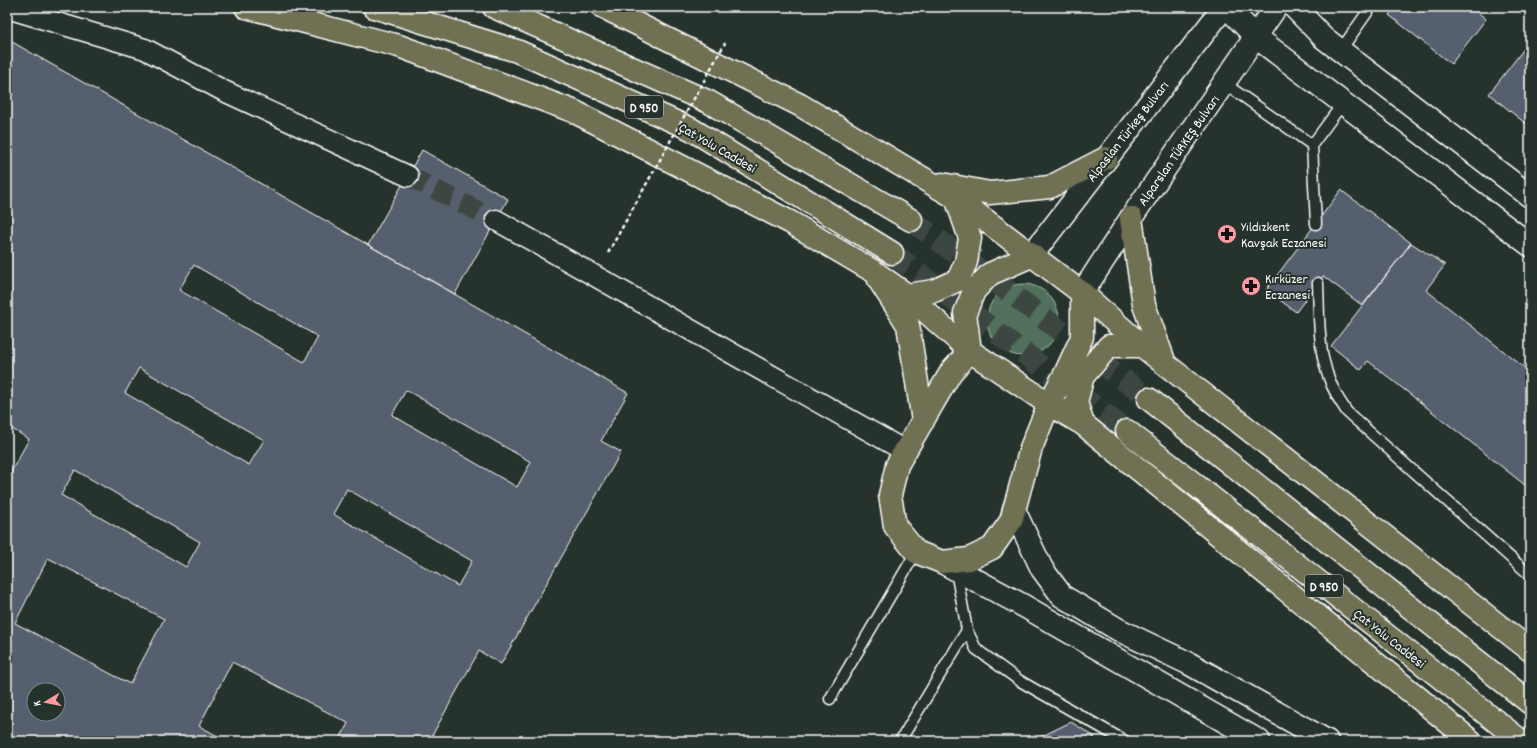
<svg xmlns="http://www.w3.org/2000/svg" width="1537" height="748" viewBox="0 0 1537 748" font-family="Dekko,sans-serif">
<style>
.grass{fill:#51715b;stroke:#a8b8ad}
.building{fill:#575f6d;stroke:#fff;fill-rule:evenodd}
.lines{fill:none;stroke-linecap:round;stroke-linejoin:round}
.street-tunnel{stroke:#3c4742;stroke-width:20;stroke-dasharray:20 10;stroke-linecap:butt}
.highway-tunnel{stroke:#3c4742;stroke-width:22;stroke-dasharray:22 11;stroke-linecap:butt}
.lane-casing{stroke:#fff;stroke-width:13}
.street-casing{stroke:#fff;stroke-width:23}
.secondary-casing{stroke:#fff;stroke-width:25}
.highway-casing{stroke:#fff;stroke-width:25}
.lane{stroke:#26332d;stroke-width:10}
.street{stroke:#26332d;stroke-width:20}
.secondary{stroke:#26332d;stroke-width:22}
.highway{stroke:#706f52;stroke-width:22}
.path-bridge{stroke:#fff;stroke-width:2.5;stroke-dasharray:4 3;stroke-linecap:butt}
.labels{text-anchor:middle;stroke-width:4;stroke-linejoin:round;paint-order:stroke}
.shield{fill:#26332d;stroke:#bec2c0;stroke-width:1}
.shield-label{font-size:13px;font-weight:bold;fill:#fff}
.street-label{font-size:14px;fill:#fff;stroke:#26332d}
.poi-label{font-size:14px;fill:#fff;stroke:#26332d;text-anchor:start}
</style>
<rect width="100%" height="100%" fill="#26332d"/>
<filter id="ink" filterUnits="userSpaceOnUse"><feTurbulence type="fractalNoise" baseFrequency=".025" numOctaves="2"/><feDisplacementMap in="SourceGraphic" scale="8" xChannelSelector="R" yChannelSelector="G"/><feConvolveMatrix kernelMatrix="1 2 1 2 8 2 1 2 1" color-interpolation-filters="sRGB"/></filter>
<g filter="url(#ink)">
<!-- grass -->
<path class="grass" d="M987 320a36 36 0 1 1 72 0a36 36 0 1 1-72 0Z"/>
<!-- building -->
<path class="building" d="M1395,7H1471L1486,19L1451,64L1389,15Z
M7,39L628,393L601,441L621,452L501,664L479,651L429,741H339L348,723L232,662L199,726L227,741H11L7,739V479L29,439L7,426ZM194,265L318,337L304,362L179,290ZM139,368L264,440L249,465L125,393ZM406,390L531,462L517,487L392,415ZM75,470L200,542L186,567L61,495ZM347,489L472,561L458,586L333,514ZM48,558L164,619L130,684L15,623ZM34,690H58V714H34Z
M1530,41V127L1489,94Z
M422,150L508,199L455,294L368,245Z
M1341,190L1411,243L1363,306L1323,276L1296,312L1266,290Z
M1411,243L1445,265L1426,290L1530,372V489L1368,361L1361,370L1331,346Z
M1071,722L1095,737L1086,741H1032Z"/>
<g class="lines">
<!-- street-tunnel -->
<path class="street-tunnel" d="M408,176L496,220"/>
<!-- highway-tunnel -->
<path class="highway-tunnel" d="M911,220L1036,312L1149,399
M892,253L1127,431"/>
<!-- lane casing -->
<g class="lane-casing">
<path id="lane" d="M1340,51L1371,7
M1224,83L1312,145L1343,103
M1312,145L1316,224
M1318,283C1320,334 1316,368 1347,412L1530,575
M956,571L967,630L976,649L1020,681L1125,741
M830,699L916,552
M900,741L967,630"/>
</g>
<!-- street casing -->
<g class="street-casing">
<path id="street" d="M7,8L145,49L224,91L408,176
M496,220L905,451"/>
</g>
<!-- secondary casing -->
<g class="secondary-casing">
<path id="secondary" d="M1227,7L1256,37L1530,245
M1294,7L1324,38L1530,196
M1031,256L1224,7
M1082,293L1131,218L1276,7
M1014,510L1042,569L1062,596L1119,630L1188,663L1327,741
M942,562L1024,606L1259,741"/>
</g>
<!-- highway casing -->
<g class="highway-casing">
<path id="highway" d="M246,7L399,46L573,111L790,222L873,271L907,295L970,351L1049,404L1083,424L1471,741
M374,7L517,51L691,129L892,253
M494,7L709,102L911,220
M603,7L800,105L956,198L1082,293L1142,346L1530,650
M942,184L990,193L1050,187L1106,158
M1131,218L1144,305L1165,364
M1031,256L990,274L974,291L965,313L970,351L951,372L897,465L890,495L895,526L916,552L942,562L969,559L992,548L1011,521L1031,448L1049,404L1065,374L1082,337V293
M879,280L908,325L923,421
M907,295L934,291L958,280L966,262L970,238L956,198
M1149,399L1530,703
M1083,424L1076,402L1083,376L1109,346H1142
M1127,431L1521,741"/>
</g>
<!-- lane -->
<use href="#lane" class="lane"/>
<!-- street -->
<use href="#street" class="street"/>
<!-- secondary -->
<use href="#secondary" class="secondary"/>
<!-- highway -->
<use href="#highway" class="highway"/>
<!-- path-bridge -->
<path class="path-bridge" d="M608,253L725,43"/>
</g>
</g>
<!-- icons -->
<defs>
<g id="pharmacy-disc" transform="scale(1)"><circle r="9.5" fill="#ff9aa2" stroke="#26332d"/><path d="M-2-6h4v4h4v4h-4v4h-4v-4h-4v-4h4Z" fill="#111"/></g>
</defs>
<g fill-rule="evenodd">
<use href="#pharmacy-disc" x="1227" y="234"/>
<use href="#pharmacy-disc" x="1251" y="286"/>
</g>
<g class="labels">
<!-- shield labels -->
<g class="shield">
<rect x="625" y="96" width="38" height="22" rx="3"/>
<rect x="1305" y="575" width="38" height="22" rx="3"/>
</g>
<g class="shield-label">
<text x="644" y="112">D 950</text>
<text x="1324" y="591">D 950</text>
</g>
<!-- street labels -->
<g class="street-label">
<text transform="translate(1127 131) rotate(-52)" y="5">Alpaslan Türkeş Bulvarı</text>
<text transform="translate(718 147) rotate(30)" y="5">Çat Yolu Caddesi</text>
<text transform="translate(1178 150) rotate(-55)" y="5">Alparslan TÜRKEŞ Bulvarı</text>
<text transform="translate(1390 638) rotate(38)" y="5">Çat Yolu Caddesi</text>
</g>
<!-- poi labels -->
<g class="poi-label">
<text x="1241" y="231">Yıldızkent<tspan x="1241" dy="16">Kavşak Eczanesi</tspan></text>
<text x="1265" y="283">Kırküzer<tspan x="1265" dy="16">Eczanesi</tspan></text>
</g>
</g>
<!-- margin -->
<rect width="1537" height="748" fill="none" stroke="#26332d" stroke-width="24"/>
<rect x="12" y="12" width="1513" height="724" fill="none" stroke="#fff" stroke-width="1.5" filter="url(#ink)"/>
<!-- north arrow -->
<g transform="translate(46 702) rotate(260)"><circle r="19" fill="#26332d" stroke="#7d8581"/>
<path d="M0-3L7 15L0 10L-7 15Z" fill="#ff9aa2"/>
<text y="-6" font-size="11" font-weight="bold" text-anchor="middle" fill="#ffffff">K</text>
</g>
</svg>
